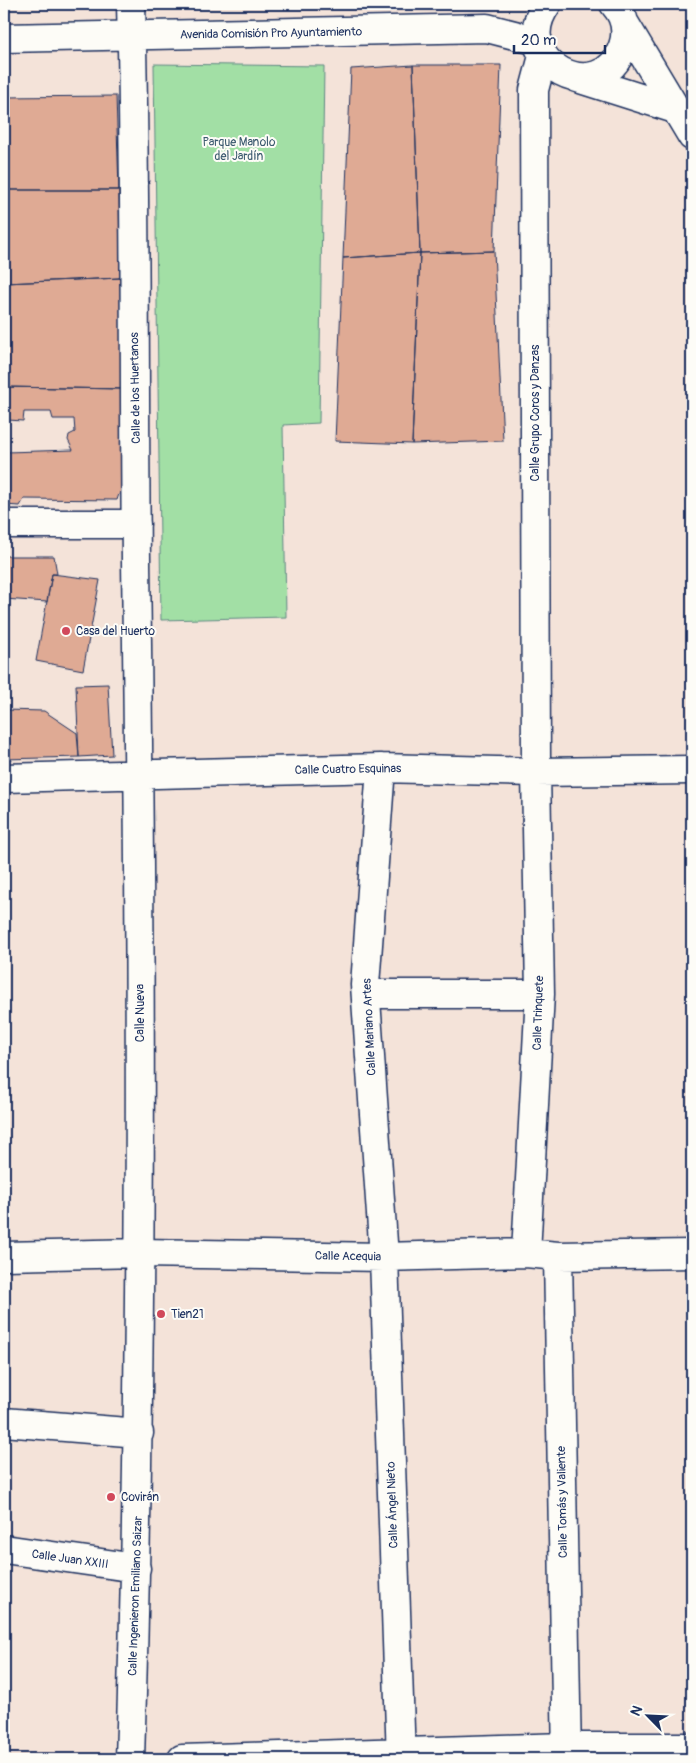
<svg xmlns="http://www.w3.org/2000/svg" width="696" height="1763" viewBox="0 0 696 1763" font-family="Pangolin,sans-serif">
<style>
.green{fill:#a2dfa5;stroke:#5e8782}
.building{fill:#dfaa94;stroke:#1b2f5e;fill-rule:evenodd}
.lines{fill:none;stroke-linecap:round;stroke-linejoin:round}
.minor-casing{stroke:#1b2f5e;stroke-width:31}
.minor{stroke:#fdfcf7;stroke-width:28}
.poi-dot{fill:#d1495b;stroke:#fdfcf7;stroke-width:2}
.labels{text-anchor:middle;stroke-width:4;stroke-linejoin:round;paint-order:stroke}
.street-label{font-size:12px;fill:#1b2f5e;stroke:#fdfcf7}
.park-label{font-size:12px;fill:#3d5b70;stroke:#fdfcf7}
.poi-label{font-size:12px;fill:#1b2f5e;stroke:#fdfcf7;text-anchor:start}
</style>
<rect width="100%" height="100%" fill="#f4e3d9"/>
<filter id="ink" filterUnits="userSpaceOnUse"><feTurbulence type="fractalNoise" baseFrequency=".02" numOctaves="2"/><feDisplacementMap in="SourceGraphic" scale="10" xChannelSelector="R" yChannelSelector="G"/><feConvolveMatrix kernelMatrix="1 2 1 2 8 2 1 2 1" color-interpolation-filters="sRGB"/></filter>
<g filter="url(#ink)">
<!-- green -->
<path class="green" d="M154,64L324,66L319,423L283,425L286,617L161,620Z"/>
<!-- building -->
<path class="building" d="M413,65L420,253L343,258L351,69Z
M413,65H501L494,251L420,253Z
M116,96L119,190H4V97Z
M4,190H119L120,278L5,283L6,212H4Z
M494,251L503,441L412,444L420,253Z
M420,253L412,444L335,441L343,258Z
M120,278L124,389L5,387V283Z
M4,387L124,389L125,489L119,494L117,500L24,499L20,506L4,505ZM24,412H51L53,419H74L75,432L69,435L68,440L73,450L6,452L8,420L23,421Z
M4,556H54L57,574H52L47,602L4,599Z
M52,574L100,580L83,670L36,661Z
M108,684L112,755L79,757L76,685Z
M4,710L44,711L77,733L79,757L4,759Z"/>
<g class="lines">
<!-- minor casing -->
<g class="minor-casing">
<path id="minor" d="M547,4C505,63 602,111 623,46C628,31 625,16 614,4
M625,24L692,136
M4,38L487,28L538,41
M577,78L678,110
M4,524H136
M381,768L365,985L384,1257L401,1759
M4,778L381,768L536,772L692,770
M366,994H540
M526,1253L540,994L536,772L534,90L543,56
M4,1256L140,1253L384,1257L526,1253L558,1256L692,1254
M558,1256L567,1759
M4,1422L139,1433
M4,1549L136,1568
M130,1759C143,1359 141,960 136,560C134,374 136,189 131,4
M182,1759L566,1747H692"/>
</g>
<!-- minor -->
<use href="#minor" class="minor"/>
</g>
</g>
<!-- markers -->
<g class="poi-dot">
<circle cx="66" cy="631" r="5"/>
<circle cx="161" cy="1314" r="5"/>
<circle cx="111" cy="1497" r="5"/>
</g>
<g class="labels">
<!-- street labels -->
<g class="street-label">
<text transform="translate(271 33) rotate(-1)" y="4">Avenida Comisión Pro Ayuntamiento</text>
<text transform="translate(135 388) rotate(-91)" y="4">Calle de los Huertanos</text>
<text transform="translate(535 413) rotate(-90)" y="4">Calle Grupo Coros y Danzas</text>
<text transform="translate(348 769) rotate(-1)" y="4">Calle Cuatro Esquinas</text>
<text transform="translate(140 1013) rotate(-90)" y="4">Calle Nueva</text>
<text transform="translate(538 1013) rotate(-88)" y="4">Calle Trinquete</text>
<text transform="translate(369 1027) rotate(-93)" y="4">Calle Mariano Artes</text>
<text transform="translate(348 1256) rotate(1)" y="4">Calle Acequia</text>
<text transform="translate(562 1502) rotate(-91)" y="4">Calle Tomás y Valiente</text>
<text transform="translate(392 1505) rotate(-92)" y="4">Calle Ángel Nieto</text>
<text transform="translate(70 1559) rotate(8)" y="4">Calle Juan XXIII</text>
<text transform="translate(135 1596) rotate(-88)" y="4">Calle Ingenieron Emiliano Saizar</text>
</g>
<!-- park labels -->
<g class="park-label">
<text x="239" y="146">Parque Manolo<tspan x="239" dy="14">del Jardín</tspan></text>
</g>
<!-- poi labels -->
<g class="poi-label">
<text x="76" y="635">Casa del Huerto</text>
<text x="171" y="1318">Tien21</text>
<text x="121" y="1501">Covirán</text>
</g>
</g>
<!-- margin -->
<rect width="696" height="1763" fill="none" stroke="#fdfcf7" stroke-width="20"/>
<rect x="10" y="10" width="676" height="1743" fill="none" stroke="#1b2f5e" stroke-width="2" filter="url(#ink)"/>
<!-- north arrow -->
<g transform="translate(648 1716) rotate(294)" stroke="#fdfcf7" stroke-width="4" paint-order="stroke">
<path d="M0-4L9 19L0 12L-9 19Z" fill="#1b2f5e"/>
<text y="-8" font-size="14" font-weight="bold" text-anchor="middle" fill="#1b2f5e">N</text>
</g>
<!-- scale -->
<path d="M514 45v8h91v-8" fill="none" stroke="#1b2f5e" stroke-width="2.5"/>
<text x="521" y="45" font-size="15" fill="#1b2f5e" stroke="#fdfcf7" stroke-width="4" paint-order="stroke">20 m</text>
</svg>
